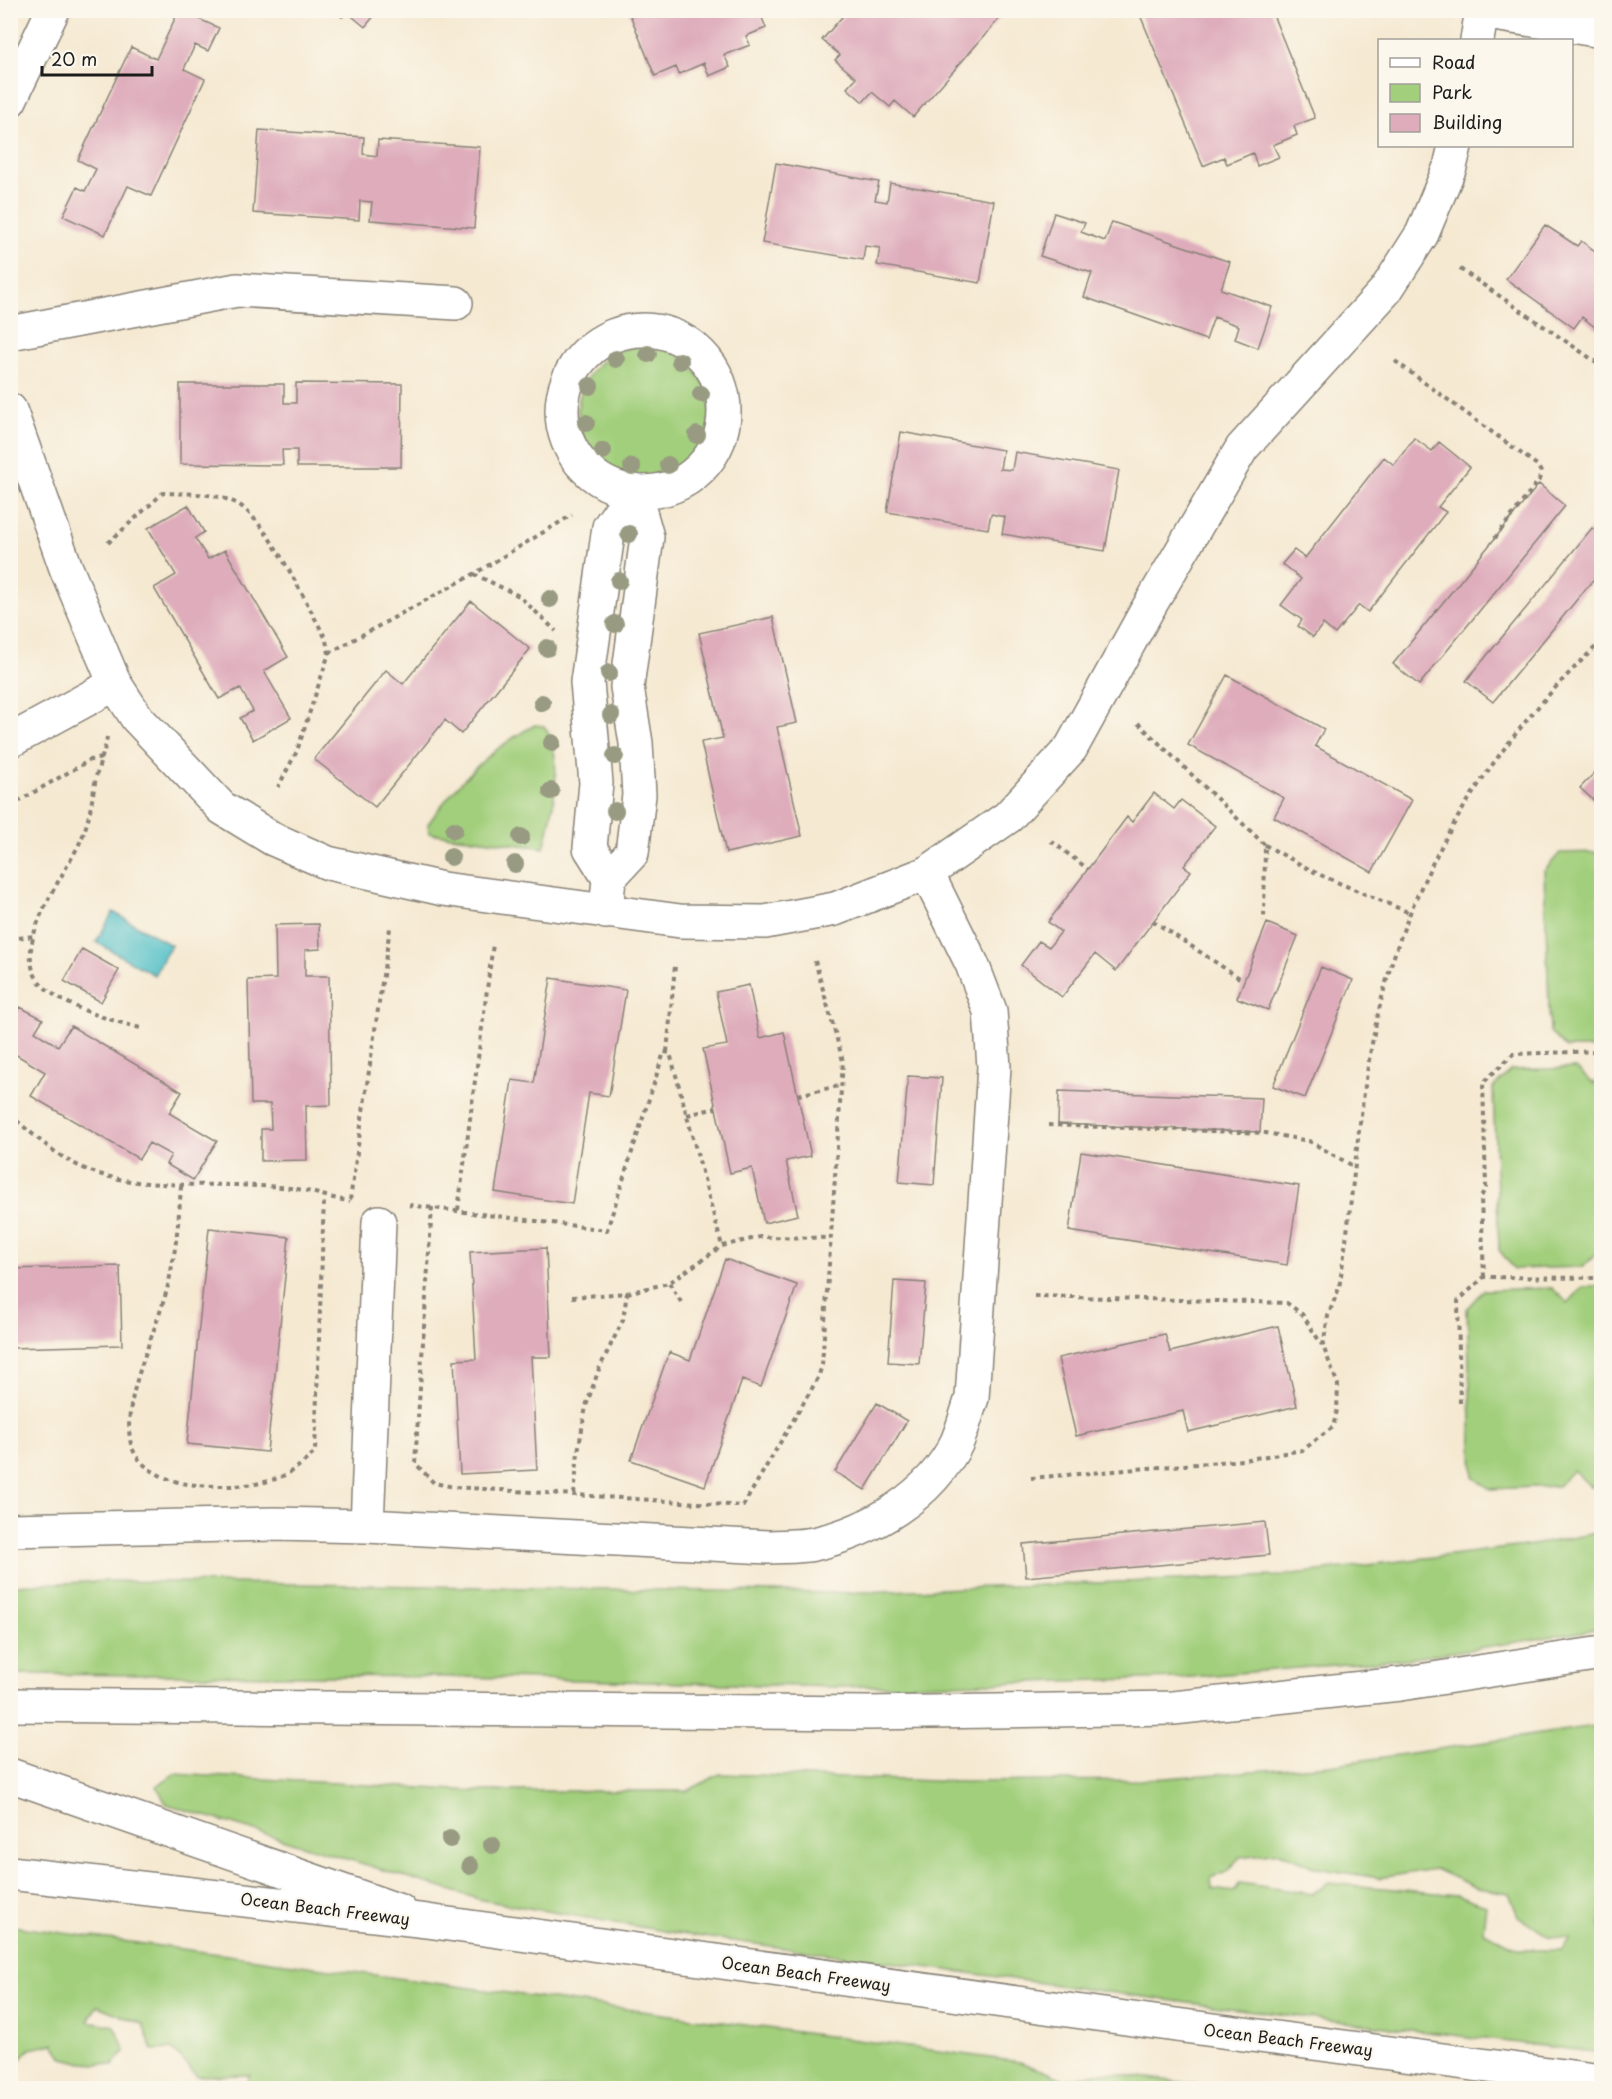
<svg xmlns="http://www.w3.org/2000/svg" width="1612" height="2099" viewBox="0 0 1612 2099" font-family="'Playpen Sans',sans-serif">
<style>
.green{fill:#a2cf7c;stroke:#5f764c;stroke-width:1.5;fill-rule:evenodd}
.water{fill:#52c0c7;stroke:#376e72;stroke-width:1.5}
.building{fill:#deacbb}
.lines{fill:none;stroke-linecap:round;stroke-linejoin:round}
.minor-casing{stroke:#888277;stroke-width:36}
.highway-casing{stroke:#888277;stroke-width:36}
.path{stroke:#888277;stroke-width:4;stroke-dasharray:4.5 4.5;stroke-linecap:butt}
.minor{stroke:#fff;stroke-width:33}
.highway{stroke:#fff;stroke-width:33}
.tree{fill:#989b81}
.labels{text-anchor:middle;stroke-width:4.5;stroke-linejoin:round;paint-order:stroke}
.street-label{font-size:16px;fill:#1c1c1c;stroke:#fbf7ec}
</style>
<rect width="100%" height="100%" fill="#fbf7ec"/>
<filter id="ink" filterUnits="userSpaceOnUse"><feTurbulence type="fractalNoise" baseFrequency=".0167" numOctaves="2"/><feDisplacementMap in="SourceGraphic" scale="12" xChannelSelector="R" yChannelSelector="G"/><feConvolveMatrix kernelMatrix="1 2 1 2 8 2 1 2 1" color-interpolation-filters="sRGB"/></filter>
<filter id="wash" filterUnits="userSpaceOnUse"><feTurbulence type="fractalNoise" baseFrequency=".008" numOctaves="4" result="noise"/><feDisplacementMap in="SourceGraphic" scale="24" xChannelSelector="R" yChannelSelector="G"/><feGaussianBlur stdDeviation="1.35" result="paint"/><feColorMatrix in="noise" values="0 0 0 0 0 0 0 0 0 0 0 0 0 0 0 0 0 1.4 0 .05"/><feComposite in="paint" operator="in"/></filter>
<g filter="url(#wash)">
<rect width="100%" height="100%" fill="#f5e9d2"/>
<!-- green -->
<path class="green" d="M578 412a66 66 0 1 1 132 0a66 66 0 1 1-132 0Z
M535,725L544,726C565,754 553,815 544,848L429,833L428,824C457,782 490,749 535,725Z
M1601,852V1048H1566L1550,1032L1544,871L1560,853Z
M1576,1068L1594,1084L1601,1076V1253L1599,1251L1583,1267L1514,1269L1499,1250L1493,1088L1511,1070Z
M1601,1286V1486H1590L1573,1470L1558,1486L1490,1489L1473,1476L1467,1308L1484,1290L1552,1288L1568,1303L1583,1287Z
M1602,1532L1601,1629L1407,1659L1179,1678L836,1687L462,1677L11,1674V1585L113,1581L837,1593L1277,1576L1533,1545Z
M1601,1725V2053L1196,2004L681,1934L482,1900L166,1804L157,1786L174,1774L475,1791H687L720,1774L966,1782L1140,1780L1330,1765ZM1280,1852L1316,1868L1379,1878L1435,1869L1477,1888L1509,1893L1518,1916L1548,1936L1570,1939L1562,1950H1520L1483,1931L1486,1905L1457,1895L1329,1883L1312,1894L1240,1883L1234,1892L1212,1889L1211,1878L1226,1872L1240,1857Z
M11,1926L1020,2062L1066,2080L1102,2072L1225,2088H209L208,2086L245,2085L250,2075L197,2076L172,2049L152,2050L143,2024L97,2006L88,2021L115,2026L125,2051L113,2065L83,2063L63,2058L54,2044L30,2049L11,2069Z"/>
<!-- water -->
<path class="water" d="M113,912L171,945L154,975L96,942Z"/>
<g id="blocks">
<!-- building -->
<path class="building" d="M179,10L219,28L208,51L195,45L184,69L205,79L151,196L128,186L105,235L63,216L77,187L85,191L96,169L78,160L131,47L156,59Z
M334,10H379L365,27L347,12L342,17Z
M628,10H759L766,28L746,36L750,45L724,55L730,67L709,76L704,63L679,74L676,67L655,76Z
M848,10H1007L913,117L895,101L890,107L872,92L863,102L847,88L856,78L835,60L840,55L822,40Z
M1138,10H1271L1315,118L1294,126L1297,135L1273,145L1279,157L1257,166L1253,153L1227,164L1224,157L1203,166Z
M259,130L364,137L363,154L377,156L378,140L480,147L474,228L370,220L372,202L360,201L359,220L253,213Z
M776,163L879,182L875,200L887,202L890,183L994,201L980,283L877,265L880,248L865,246L863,260L762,243Z
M1054,213L1085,223L1081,232L1105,241L1112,222L1230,262L1221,289L1272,307L1258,348L1235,339L1239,326L1214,317L1206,340L1084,297L1092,273L1040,256Z
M1545,225L1577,246L1581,241L1602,256L1600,331L1582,317L1574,328L1506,279Z
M296,383L402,384L401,467H297V450H282L283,465L180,464V384H284V403H296Z
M901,432L1003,450L1000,469L1012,470L1015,452L1119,470L1105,551L1002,534L1005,517L991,514L988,529L887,512Z
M1414,438L1432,451L1439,442L1470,467L1438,507L1446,512L1368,612L1359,605L1335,634L1323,624L1313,637L1298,626L1302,620L1281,605L1301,579L1282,564L1294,550L1305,558L1384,457L1394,465Z
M1539,484L1565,506L1419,685L1393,664Z
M188,505L204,532L195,538L208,559L225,550L288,657L264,671L291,718L253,740L240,718L253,711L240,688L219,699L154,588L176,575L148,528Z
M1592,528L1602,535V569L1493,702L1466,681Z
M471,601L530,649L461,734L445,720L375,807L314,759L386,670L403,684Z
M773,617L797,723L777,727L802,836L726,853L701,742L723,738L699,633Z
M1227,675L1324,729L1315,746L1412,800L1372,872L1274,817L1284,798L1188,745Z
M1602,765V808L1580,788Z
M1154,793L1174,809L1181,800L1215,826L1184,866L1191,871L1116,971L1095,954L1062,997L1021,965L1039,941L1049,947L1061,932L1048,922L1127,817L1132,822Z
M1267,923L1298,936L1268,1010L1237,998Z
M319,924L320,949L305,950V976H329L331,1105L306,1106L307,1160L261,1161V1129H271L270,1104H251L248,980L276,979L275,925Z
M82,949L119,970L101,1002L64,981Z
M1321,967L1353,980L1305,1098L1273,1086Z
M551,978L626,990L609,1096L589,1093L572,1204L495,1192L512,1080L534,1083Z
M749,985L760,1038L784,1032L811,1156L786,1161L798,1215L764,1223L752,1168L730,1173L703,1049L727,1045L716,992Z
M20,1007L43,1019L35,1032L58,1046L71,1026L182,1092L169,1113L217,1141L193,1180L166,1164L171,1155L149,1143L139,1159L31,1096L45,1072L10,1051V1024Z
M908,1076L942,1078L934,1185L899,1182Z
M1059,1091L1262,1098L1260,1132L1058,1124Z
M1081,1152L1299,1186L1287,1265L1069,1231Z
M209,1228L289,1237L267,1452L187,1444Z
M546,1248L551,1357H531L537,1470L460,1474L454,1360L476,1359L470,1252Z
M725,1259L797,1285L761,1387L742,1380L705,1486L631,1460L669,1352L690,1360Z
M120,1266L122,1345L10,1348V1269Z
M894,1281L926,1283L919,1364L888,1362Z
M1278,1326L1297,1406L1188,1432L1183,1411L1076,1436L1058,1358L1165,1334L1170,1352Z
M877,1403L907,1421L865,1490L835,1472Z
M1265,1522L1269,1555L1026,1577L1023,1544Z"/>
</g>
</g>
<g filter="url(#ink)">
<use href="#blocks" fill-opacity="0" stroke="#888277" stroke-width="1.5"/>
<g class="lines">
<!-- minor casing -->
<g class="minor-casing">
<path id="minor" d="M1481,12L1602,31
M1477,40L1482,10
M10,100L53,10
M562 411a81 81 0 1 1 162 0a81 81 0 1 1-162 0Z
M10,333L237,290L456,303
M10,410L66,568L115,684L137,718L222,808L273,839L328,863L443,889L680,921L765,922L835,909L927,873L1008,817L1071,748L1146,612L1242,448L1386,290L1422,234L1450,167L1455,146
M10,741L115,684
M609,878L632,853L639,795L636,743L627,687L647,537L634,491
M606,912L609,878L590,848L596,783L587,682L609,527L634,491
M367,1526L379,1222
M10,1530L274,1524L367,1526L768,1547C783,1546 799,1547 814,1544C871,1531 931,1496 957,1442C963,1428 967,1412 972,1398L994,1067L990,1011L972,964L927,873
M10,1775L400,1911"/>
</g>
<!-- highway casing -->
<g class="highway-casing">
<path id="highway" d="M10,1705L868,1713L1173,1708L1400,1684L1602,1653
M10,1873L427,1921L1176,2025L1602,2081"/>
</g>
<!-- path -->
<path class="path" d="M1460,269L1602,366
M1395,361L1537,465L1541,472L1539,480L1495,538
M108,543L163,493C188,494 213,492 236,503C267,519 307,605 325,637L329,653L297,751L278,787
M474,574L519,596L556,631
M329,653L474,574L572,515
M1138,723L1265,845L1264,921
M107,737C105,751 99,764 96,777C92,799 90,819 81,840C66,874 16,936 35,975C49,1004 114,1021 144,1029
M10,806L90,760L103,758
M1051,841L1088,869
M1265,845L1318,874L1410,913
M1153,921L1241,979
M10,939L34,936
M667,1052L675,966
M798,1095L843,1085
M10,1115C34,1135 59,1159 88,1170C142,1191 200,1182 256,1186C270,1186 284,1187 297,1189C316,1192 331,1199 350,1201
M687,1115L716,1108
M1048,1125L1266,1133L1309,1141L1355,1167
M181,1186C179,1218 176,1250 169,1281C159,1327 123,1394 130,1439C134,1469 170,1483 196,1485C225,1487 264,1488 290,1472C299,1467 307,1459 315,1452L324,1198
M350,1200L390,928
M409,1205L607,1230L664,1052L670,1053L722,1246
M432,1207L415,1463L434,1483L454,1487L743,1506L818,1378L822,1365L843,1061L815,961
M458,1210L493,944
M1484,1277L1481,1197L1486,1187L1483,1083L1513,1054L1602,1051
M669,1283L683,1305
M627,1293L669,1283L722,1246L760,1237L831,1238
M1034,1296L1287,1303L1302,1314L1322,1345
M572,1297L627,1293L623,1320L599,1369L586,1406L578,1452L574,1495
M1460,1403L1458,1301L1484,1277L1602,1278
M1031,1478L1243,1460L1303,1450L1333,1427L1337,1410L1338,1385L1323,1346L1328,1316L1339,1288C1354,1197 1358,1104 1378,1014C1411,869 1494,741 1602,641"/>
<!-- minor -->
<use href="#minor" class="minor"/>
<!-- highway -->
<use href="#highway" class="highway"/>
</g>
<!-- trees -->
<g class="tree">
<circle cx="648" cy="354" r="9"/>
<circle cx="616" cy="359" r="9"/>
<circle cx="680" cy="361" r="9"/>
<circle cx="590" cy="386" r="9"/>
<circle cx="701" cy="394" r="9"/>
<circle cx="586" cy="423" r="9"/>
<circle cx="697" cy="435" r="9"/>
<circle cx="603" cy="451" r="9"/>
<circle cx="668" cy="465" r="9"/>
<circle cx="632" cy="467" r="9"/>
<circle cx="629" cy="534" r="9"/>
<circle cx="619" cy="581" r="9"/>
<circle cx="550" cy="599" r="9"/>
<circle cx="615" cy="624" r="9"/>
<circle cx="547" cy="648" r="9"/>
<circle cx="609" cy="673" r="9"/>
<circle cx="542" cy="703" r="9"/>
<circle cx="611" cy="715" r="9"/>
<circle cx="552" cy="743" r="9"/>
<circle cx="615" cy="756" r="9"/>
<circle cx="551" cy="791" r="9"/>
<circle cx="615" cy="811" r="9"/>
<circle cx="454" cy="830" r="9"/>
<circle cx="521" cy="837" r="9"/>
<circle cx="451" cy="857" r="9"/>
<circle cx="515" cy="864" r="9"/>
<circle cx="450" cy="1839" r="9"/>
<circle cx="492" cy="1845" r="9"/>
<circle cx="470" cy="1866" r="9"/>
</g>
</g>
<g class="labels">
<!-- street labels -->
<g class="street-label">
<text transform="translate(325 1909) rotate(7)" y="6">Ocean Beach Freeway</text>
<text transform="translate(806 1974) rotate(8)" y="6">Ocean Beach Freeway</text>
<text transform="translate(1288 2040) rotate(7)" y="6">Ocean Beach Freeway</text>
</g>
</g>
<!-- margin -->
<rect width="1612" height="2099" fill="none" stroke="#fbf7ec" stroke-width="36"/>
<!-- legend -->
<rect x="1378" y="39" width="195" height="108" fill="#fbf7ec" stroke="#a29f99" stroke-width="1.5"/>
<rect x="1390" y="58" width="30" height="9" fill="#ffffff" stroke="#a29f99" stroke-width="1.5"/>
<text x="1432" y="69" font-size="18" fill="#1c1c1c">Road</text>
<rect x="1390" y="84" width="30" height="18" fill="#a2cf7c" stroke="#a29f99" stroke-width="1.5"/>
<text x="1432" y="99" font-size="18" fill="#1c1c1c">Park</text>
<rect x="1390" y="114" width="30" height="18" fill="#deacbb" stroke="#a29f99" stroke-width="1.5"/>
<text x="1432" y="129" font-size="18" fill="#1c1c1c">Building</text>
<!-- scale -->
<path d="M42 66v9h110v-9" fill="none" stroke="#1c1c1c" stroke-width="3"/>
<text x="51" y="66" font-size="18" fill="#1c1c1c" stroke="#fbf7ec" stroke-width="4.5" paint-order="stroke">20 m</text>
</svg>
